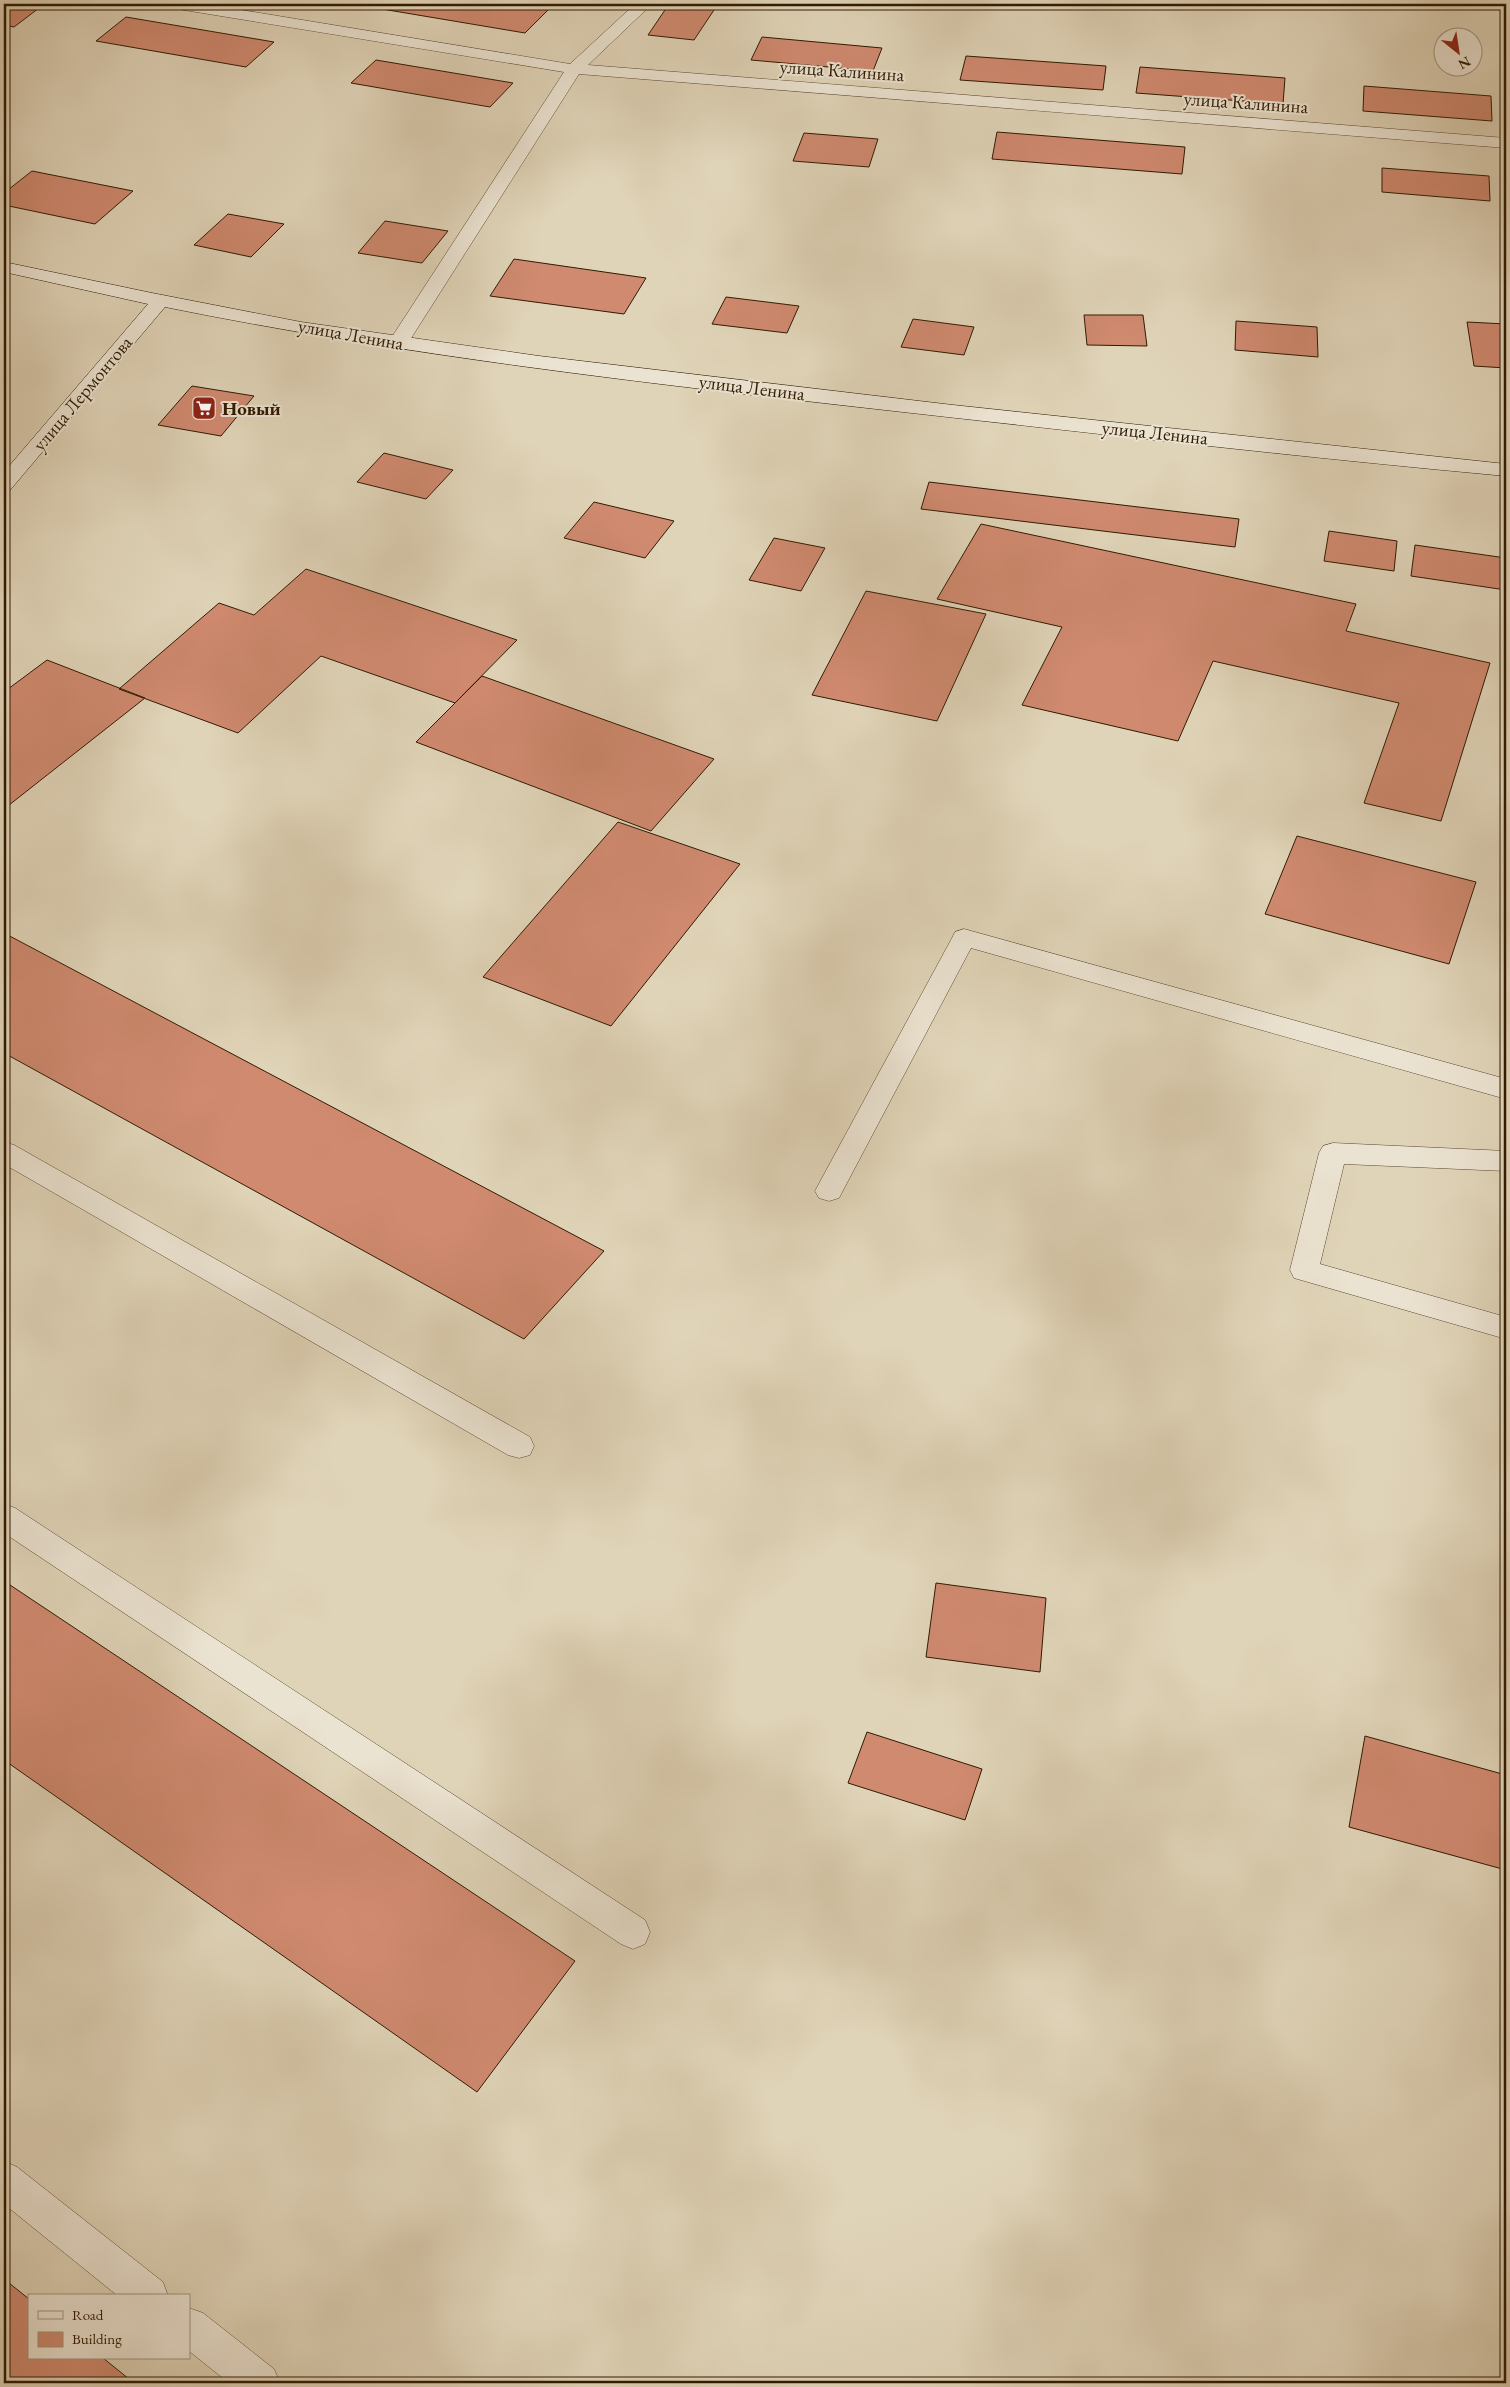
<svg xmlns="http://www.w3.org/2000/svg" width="1510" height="2387" viewBox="0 0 1510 2387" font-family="'EB Garamond',serif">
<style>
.building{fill:#d08a70;stroke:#301a01}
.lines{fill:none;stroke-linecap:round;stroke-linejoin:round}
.lane-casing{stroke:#5c482f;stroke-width:1}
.street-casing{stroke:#5c482f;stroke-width:1}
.secondary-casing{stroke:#301a01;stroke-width:1}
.lane{fill:#ebe3d1;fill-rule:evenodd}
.street{fill:#ebe3d1;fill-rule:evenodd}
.secondary{fill:#ebe3d1;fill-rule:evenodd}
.labels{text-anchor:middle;stroke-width:4;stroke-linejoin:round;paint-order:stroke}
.far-street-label{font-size:19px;fill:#301a01;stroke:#ebe3d1}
.far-poi-label{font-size:19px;font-weight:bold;fill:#301a01;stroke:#ebe3d1;text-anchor:start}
</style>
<rect width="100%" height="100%" fill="#e0d4b8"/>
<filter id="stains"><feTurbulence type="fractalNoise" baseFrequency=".004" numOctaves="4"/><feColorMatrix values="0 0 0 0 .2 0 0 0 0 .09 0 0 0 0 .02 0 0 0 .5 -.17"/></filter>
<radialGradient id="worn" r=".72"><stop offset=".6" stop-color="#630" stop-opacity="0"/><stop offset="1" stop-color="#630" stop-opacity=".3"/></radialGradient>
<!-- building -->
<path class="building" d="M4,4H13L39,8L14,27L4,25Z
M388,4H519L549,9L525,33L382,9Z
M669,4H718L694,40L648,35Z
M126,17L274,42L246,67L96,41Z
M762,37L882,48L873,71L751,60Z
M966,56L1106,66L1103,90L960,80Z
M376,60L513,83L490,107L351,83Z
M1140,67L1285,78L1283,104L1136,93Z
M1364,86L1491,96L1492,121L1363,111Z
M997,132L1185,147L1182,174L992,159Z
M804,133L878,139L869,167L793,161Z
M1382,168L1489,176L1490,201L1382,192Z
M32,171L133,191L95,224L4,205V193Z
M228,214L284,224L251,257L194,245Z
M385,221L448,231L422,263L358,253Z
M514,259L646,278L624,314L490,296Z
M726,297L799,306L787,333L712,324Z
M1084,315H1143L1147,346L1087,345Z
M913,319L974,327L964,355L901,347Z
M1236,321L1317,327L1318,357L1235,350Z
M1467,322L1506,324V368L1474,366Z
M192,386L254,396L221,436L158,425Z
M384,453L453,470L426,499L357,482Z
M929,482L1239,519L1235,547L921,509Z
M594,502L674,521L645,558L564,538Z
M981,524L1356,604L1346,631L1490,663L1441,821L1364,803L1399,703L1213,661L1178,741L1022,705L1062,627L937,599Z
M1329,531L1397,541L1394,571L1324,561Z
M774,538L825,548L801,591L749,580Z
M1415,545L1506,558V590L1411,576Z
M306,569L517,640L455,703L321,656L238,733L119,689L219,603L254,615Z
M866,591L986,614L937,721L812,695Z
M47,660L145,698L4,809V692Z
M482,676L714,759L651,831L416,742Z
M618,822L740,864L611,1026L483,977Z
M1297,836L1476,882L1449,964L1265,914Z
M4,933L604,1251L524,1339L4,1053Z
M4,1581L575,1961L477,2092L4,1760Z
M936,1583L1046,1598L1040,1672L926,1657Z
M867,1732L982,1769L965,1820L848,1783Z
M1365,1736L1506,1775V1870L1349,1827Z
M4,2279L29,2299V2358H103L134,2383H4Z"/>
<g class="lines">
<!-- lane casing -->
<g class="lane-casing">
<path id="lane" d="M964,929L1506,1079V1099L971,948L839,1198L829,1201L819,1198L815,1191L952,938L955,932Z
M4,1142L14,1145L530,1437L534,1446L530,1455L519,1458L508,1455L4,1164Z
M1333,1143L1506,1151V1171L1344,1164L1320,1264L1506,1317V1339L1294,1278L1290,1270L1319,1153L1323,1146Z
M4,1504L15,1508L645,1920L650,1932L645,1944L633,1949L621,1944L4,1533Z
M4,2161L17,2167L163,2282L168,2296H118L4,2204Z
M189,2308L203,2313L274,2369L280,2383H229L189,2351Z"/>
</g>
<!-- street casing -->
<g class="street-casing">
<path id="street" d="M170,4H205L570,64L635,4H652L588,65L1506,138V148L579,74L408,343L405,347L398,349L391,347L388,343L564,72L178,9Z"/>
</g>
<!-- secondary casing -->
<g class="secondary-casing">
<path id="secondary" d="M4,262L152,293L301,322L539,356L953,405L1506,464V476C1299,457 1092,433 885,410C644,383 402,355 165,307L11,489L4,491V472L148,304L4,272Z"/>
</g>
<!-- lane -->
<use href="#lane" class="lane"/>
<!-- street -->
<use href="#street" class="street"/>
<!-- secondary -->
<use href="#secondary" class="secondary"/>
</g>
<!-- icons -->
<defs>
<g id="supermarket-square" transform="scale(1.25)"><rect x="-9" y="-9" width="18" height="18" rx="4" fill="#8f2418" stroke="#ebe3d1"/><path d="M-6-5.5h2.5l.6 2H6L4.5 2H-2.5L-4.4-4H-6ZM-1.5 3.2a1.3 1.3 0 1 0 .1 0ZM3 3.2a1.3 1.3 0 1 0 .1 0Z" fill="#fff"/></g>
</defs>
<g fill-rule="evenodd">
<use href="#supermarket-square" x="204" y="408"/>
</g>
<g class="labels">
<!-- far-street labels -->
<g class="far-street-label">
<text transform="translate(842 70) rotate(4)" y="7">улица Калинина</text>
<text transform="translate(1246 102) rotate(4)" y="7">улица Калинина</text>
<text transform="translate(351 334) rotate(10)" y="7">улица Ленина</text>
<text transform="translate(752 387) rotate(7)" y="7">улица Ленина</text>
<text transform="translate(82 393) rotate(-50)" y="7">улица Лермонтова</text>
<text transform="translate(1155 432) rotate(6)" y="7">улица Ленина</text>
</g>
<!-- far-poi labels -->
<g class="far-poi-label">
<text x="222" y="415">Новый</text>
</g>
</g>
<!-- margin -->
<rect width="1510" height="2387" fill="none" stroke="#e0d4b8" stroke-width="20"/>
<rect x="5" y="5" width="1500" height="2377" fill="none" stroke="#301a01" stroke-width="2.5"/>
<rect x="10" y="10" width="1490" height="2367" fill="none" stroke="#301a01"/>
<!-- legend -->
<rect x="28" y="2294" width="162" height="65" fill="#ebe3d1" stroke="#a0937e"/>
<rect x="38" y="2311" width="25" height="8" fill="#ebe3d1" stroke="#a0937e"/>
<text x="72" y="2320" font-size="15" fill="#301a01">Road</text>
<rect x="38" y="2332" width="25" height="15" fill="#d08a70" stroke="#a0937e"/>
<text x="72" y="2344" font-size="15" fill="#301a01">Building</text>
<!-- north arrow -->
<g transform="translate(1458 52) rotate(150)"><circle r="24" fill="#ebe3d1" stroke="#a0937e"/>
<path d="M0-4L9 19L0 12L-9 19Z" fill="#8f2418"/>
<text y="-8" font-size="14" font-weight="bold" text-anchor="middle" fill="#301a01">N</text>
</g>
<rect width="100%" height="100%" filter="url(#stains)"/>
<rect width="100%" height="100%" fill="url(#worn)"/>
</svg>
